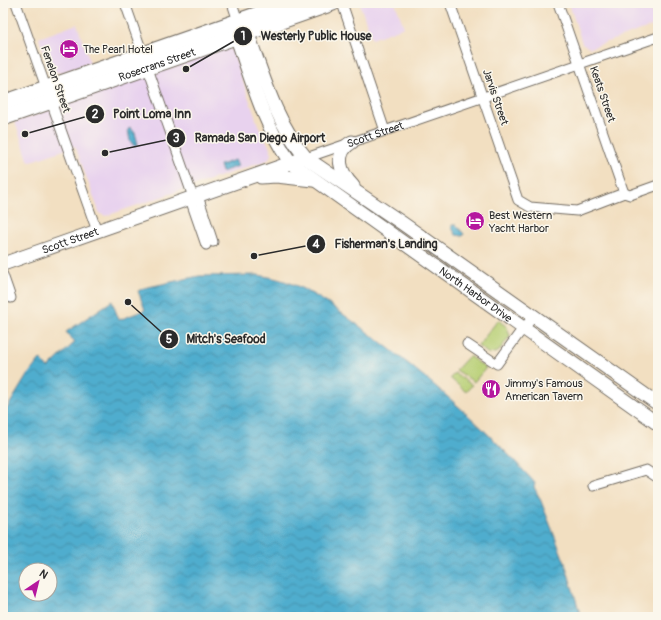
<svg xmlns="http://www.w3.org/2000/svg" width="661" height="620" viewBox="0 0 661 620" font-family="Pangolin,sans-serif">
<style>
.built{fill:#e8d2ee}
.green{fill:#b8cf74;stroke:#727d50}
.water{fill:url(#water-waves);stroke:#3e6c7c;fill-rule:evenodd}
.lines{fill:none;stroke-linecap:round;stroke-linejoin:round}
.street-casing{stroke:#716a60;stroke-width:11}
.secondary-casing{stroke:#716a60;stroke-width:15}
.primary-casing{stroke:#716a60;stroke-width:17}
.street{stroke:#fff;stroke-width:9}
.secondary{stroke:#fff;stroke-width:13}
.primary{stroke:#fff;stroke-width:15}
.labels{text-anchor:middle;stroke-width:3;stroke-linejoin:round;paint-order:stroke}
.poi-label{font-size:11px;fill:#2b2b2b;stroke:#fbf7ec;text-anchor:start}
.street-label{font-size:11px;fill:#2b2b2b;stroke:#fbf7ec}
.leader{fill:none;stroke:#2b2b2b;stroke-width:1.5}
.callout-dot{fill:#2b2b2b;stroke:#fbf7ec;stroke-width:1.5}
.mark-label{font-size:12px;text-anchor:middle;font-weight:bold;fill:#fff}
.callout-label{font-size:12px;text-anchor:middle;font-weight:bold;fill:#2b2b2b;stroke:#fbf7ec;stroke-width:3;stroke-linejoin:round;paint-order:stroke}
</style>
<defs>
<pattern id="water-waves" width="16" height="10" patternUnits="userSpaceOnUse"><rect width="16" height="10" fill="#50adce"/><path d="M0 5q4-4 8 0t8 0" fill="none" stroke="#438da7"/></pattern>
</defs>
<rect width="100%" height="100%" fill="#fbf7ec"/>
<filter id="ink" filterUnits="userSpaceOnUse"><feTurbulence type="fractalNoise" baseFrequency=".025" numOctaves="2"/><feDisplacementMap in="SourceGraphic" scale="8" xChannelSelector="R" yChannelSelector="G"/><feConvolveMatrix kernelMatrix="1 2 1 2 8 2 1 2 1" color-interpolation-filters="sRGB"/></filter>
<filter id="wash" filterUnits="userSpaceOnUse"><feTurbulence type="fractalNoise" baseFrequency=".012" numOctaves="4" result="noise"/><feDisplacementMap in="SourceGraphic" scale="16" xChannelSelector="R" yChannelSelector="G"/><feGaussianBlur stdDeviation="0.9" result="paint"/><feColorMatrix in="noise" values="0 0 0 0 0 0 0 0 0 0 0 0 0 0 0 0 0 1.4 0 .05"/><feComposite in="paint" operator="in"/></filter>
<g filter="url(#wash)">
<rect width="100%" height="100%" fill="#f2dfc1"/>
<!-- built -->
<path class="built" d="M364,3H395L404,27L372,39L360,5Z
M569,3H649L656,23L655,25L590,48L582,43Z
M77,24L90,63L60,73L52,71L48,65L39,38Z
M227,48L232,50L258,125L271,150V155L268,160L106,216L100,214L75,146L29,162L15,122Z"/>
<!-- green -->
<path class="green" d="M498,320L507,327L510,336L498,352L489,354L478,346Z
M469,356L486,368L474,382L456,370Z
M455,373L472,385L466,392L450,378Z"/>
<!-- water -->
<path class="water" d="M65,43H72V54H69L64,45Z
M130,127L135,133L138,144L135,147L130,141L128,130Z
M235,160L238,166L222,172L220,165Z
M452,225H456L464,234L463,236L456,235L452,228Z
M257,275C271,277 284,280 297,286C323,298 344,315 366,331C427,376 485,427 535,483L534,487L541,501L565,563L581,617H3V415L26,377L40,359L48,368L75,342L66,332L112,301L119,320L145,310L138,291L144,288L199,276ZM26,570H50V594H26Z"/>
</g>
<g filter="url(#ink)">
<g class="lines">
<!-- street casing -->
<g class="street-casing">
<g id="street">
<path d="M16,3L97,231"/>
<path d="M125,3L193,197"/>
<path d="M232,3L238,21"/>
<path d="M342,3L385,131"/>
<path d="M450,3L518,200L530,207L577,211L624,193L630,195L658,185"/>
<path d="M558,3L624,193"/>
<path id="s1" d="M306,158L658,37"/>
<path d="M198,196L213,242"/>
<path d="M190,199L206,245"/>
<path d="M3,275L11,298"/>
<path d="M467,344L497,364L518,335L534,316"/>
<path d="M593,486L646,470L658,478"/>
</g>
</g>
<!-- secondary casing -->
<g class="secondary-casing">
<g id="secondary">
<path d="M240,27L243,35L250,40C265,82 277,123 306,158L402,223L658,404"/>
<path id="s2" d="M243,35L239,44C253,85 265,126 290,162L658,424"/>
<path d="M352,142C333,153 340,173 353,186"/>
<path d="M261,177L276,176L313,180"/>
<path id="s3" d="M3,264L299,160"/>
</g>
</g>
<!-- primary casing -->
<g class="primary-casing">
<g id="primary">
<path d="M3,103L290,3"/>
<path id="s4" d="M3,118L333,3"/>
</g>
</g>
<!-- street -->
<use href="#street" class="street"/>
<!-- secondary -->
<use href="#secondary" class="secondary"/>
<!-- primary -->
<use href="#primary" class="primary"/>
</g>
</g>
<!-- icons -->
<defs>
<g id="hotel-disc" transform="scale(1)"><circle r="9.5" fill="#b5179e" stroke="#fbf7ec"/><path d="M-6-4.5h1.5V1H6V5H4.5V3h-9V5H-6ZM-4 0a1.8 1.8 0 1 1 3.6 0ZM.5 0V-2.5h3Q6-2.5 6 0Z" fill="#fff"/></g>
<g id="restaurant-disc" transform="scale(1)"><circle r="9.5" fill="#b5179e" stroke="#fbf7ec"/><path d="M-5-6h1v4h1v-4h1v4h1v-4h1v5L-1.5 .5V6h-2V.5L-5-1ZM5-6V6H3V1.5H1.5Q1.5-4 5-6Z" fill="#fff"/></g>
</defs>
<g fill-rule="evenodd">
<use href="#hotel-disc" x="69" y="49"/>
<use href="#hotel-disc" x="475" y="221"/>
<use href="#restaurant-disc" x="491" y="389"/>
</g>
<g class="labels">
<!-- poi labels -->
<g class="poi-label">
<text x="83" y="53">The Pearl Hotel</text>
<text x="489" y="219">Best Western<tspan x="489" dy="13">Yacht Harbor</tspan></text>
<text x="505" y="387">Jimmy's Famous<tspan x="505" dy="13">American Tavern</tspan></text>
</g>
<!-- street labels -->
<g class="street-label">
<text dy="4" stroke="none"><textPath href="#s4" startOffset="163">Rosecrans Street</textPath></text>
<text transform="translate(56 79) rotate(71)" y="4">Fenelon Street</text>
<text transform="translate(603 94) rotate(71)" y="4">Keats Street</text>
<text transform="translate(496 97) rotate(71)" y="4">Jarvis Street</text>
<text dy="4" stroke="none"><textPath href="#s1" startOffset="73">Scott Street</textPath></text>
<text dy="4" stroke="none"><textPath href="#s3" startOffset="71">Scott Street</textPath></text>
<text dy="4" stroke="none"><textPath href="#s2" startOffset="367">North Harbor Drive</textPath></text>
</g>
</g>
<!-- callouts -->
<path class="leader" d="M186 69L243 36M25 134L95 114M105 153L176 138M254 256L316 244M128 302L169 339"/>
<g class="callout-dot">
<circle cx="186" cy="69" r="4"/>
<circle cx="25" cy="134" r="4"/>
<circle cx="105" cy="153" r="4"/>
<circle cx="254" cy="256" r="4"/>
<circle cx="128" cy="302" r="4"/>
<circle cx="243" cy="36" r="10"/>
<circle cx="95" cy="114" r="10"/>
<circle cx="176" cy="138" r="10"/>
<circle cx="316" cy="244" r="10"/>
<circle cx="169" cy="339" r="10"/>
</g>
<g class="mark-label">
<text x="243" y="40">1</text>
<text x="95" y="118">2</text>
<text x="176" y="142">3</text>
<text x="316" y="248">4</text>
<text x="169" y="343">5</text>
</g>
<g class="callout-label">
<text x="316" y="40">Westerly Public House</text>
<text x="152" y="118">Point Loma Inn</text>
<text x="260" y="142">Ramada San Diego Airport</text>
<text x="386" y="248">Fisherman's Landing</text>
<text x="226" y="343">Mitch's Seafood</text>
</g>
<!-- margin -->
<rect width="661" height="620" fill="none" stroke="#fbf7ec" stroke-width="16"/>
<!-- north arrow -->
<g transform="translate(38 582) rotate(35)"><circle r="19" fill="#fbf7ec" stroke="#a8a59f"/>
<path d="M0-3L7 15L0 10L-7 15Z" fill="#b5179e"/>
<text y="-6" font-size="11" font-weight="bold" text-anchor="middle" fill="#2b2b2b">N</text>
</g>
</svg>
